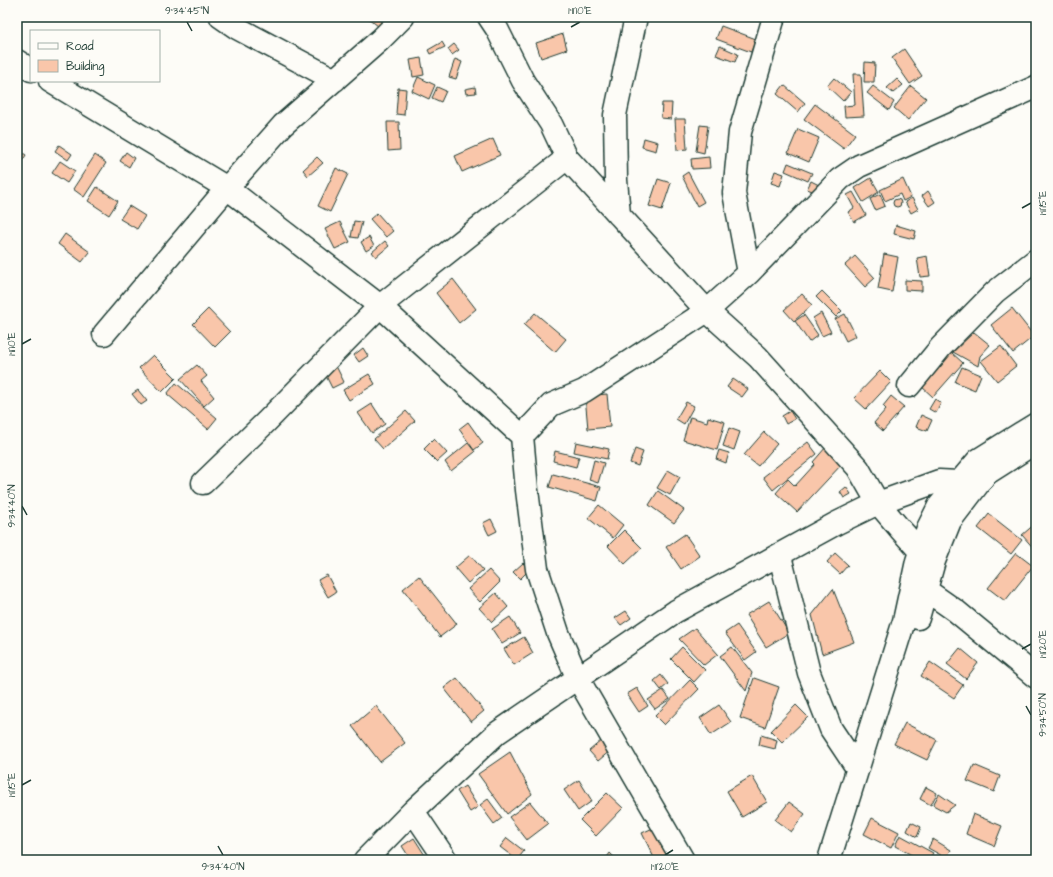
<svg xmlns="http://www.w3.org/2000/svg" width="1053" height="877" viewBox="0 0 1053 877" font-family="'Architects Daughter',sans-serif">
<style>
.building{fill:#f9c6aa;stroke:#1f3d34}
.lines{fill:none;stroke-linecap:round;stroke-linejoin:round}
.minor-casing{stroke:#1f3d34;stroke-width:25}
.minor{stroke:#fdfcf7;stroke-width:22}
.ticks{fill:none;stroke:#1f3d34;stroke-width:1.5}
.neatline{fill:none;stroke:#1f3d34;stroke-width:1.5}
.ticks-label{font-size:10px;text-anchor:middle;fill:#1f3d34}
</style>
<rect width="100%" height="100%" fill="#fdfcf7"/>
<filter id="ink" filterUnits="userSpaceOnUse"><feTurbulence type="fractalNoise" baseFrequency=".025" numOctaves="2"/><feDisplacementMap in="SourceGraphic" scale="8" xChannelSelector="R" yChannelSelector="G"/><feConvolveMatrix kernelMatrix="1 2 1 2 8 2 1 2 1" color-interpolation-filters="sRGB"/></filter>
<g filter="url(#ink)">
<!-- building -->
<path class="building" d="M367,17H388L379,27Z
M721,26L756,39L751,52L716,39Z
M563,34L567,49L541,58L536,43Z
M442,42L445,47L430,54L428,50Z
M454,44L459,50L452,55L448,49Z
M720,46L738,54L735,62L716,55Z
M904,49L922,76L910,84L892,58Z
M421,58L424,75L413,77L410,60Z
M455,59L462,62L456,79L449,77Z
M865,62L875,63L874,82H864Z
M853,74H861L864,116L845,117L844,106L855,105Z
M418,77L435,85L429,99L412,91Z
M834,78L851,92L843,101L827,86Z
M897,79L903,85L893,93L887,88Z
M784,85L805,103L798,112L777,94Z
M873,86L894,102L889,110L867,93Z
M911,86L926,98L908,120L894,108Z
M437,87L446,91L441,102L432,98Z
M475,87L476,93L466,94L465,89Z
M398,88L406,89L404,115L396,114Z
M662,103H672L671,119L661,118Z
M815,104L855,134L844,149L804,119Z
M675,119H685L687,149L677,150Z
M387,122H399L400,150L388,151Z
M700,125L708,126L704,153L696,151Z
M798,129L819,138L809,162L788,153Z
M644,138L658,142L656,151L642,147Z
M493,139L500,155L462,172L455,156Z
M59,145L72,154L68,160L55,151Z
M17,149L26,155L17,169Z
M126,152L134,158L129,167L120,161Z
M95,155L106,163L84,197L73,189Z
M317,157L323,163L308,176L303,170Z
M709,157L710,168L692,169L691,159Z
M60,161L75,171L67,183L52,173Z
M788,163L812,173L808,181L785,171Z
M336,168L348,174L330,212L318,206Z
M775,171L784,174L780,186L771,183Z
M688,172L704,202L697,206L682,176Z
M871,178L879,192L863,202L855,188Z
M658,179L671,183L662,210L649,206Z
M903,179L911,197L903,201L900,194L885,201L880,190Z
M811,181L819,185L815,192L807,189Z
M97,187L118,201L109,215L88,201Z
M928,191L935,202L929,206L922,196Z
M853,192L866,215L854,222L848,212L854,208L847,195Z
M880,194L885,206L875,210L870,199Z
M912,198L918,209L911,213L905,202Z
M893 203a4 4 0 1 1 8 0a4 4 0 1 1-8 0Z
M129,206L145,216L137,229L120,219Z
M377,213L393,231L386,237L370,219Z
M354,221L362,222L358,238L351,237Z
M340,222L350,242L335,249L325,229Z
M896,225L916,231L914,239L894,234Z
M65,234L90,252L82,262L58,244Z
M369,237L374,246L366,251L361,242Z
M385,241L389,246L376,257L372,252Z
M884,254L898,257L892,292L878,289Z
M855,256L875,278L865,287L845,265Z
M927,256L930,276L920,277L917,258Z
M453,279L476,309L459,323L436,293Z
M905,280L922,281V291L905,290Z
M822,291L842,311L836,317L816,297Z
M802,294L812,305L794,321L784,310Z
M1012,308L1034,336L1013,353L991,325Z
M208,309L230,332L215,347L193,324Z
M535,313L566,339L555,352L524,325Z
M821,313L831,332L822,336L813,318Z
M845,314L856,336L846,341L835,319Z
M804,315L818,335L809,342L795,321Z
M974,332L990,345L980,356L978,366L953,352Z
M1001,346L1016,366L997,381L981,361Z
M363,348L368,356L359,362L354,355Z
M951,352L963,363L933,397L921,386Z
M153,355L176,378L162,392L139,368Z
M335,364L344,382L332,388L323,370Z
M197,365L207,376L201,381L214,397L204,406L180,379Z
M962,367L981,375L975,390L955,382Z
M880,371L891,382L866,409L854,398Z
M369,374L375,384L349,400L343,390Z
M733,379L748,389L742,397L727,387Z
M176,383L217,418L208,429L167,394Z
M138,390L147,401L141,405L132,394Z
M607,394L610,427L588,429L585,396Z
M891,396L904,407L883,431L874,423L886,409L883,406Z
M935,399L941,403L936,413L929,409Z
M686,402L694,406L684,424L676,419Z
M372,404L385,424L372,433L358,413Z
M406,411L415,421L383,449L374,439Z
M790,411L795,419L786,424L782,416Z
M921,415L932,420L927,431L916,427Z
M690,417L707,422L708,417L725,422L717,450L683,440Z
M468,422L483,443L474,450L459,429Z
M729,428L740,432L734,450L723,446Z
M764,432L777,444L758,466L744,455Z
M434,439L447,453L437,462L424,449Z
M576,442L609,449L607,459L574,452Z
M808,442L817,454L773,490L763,477Z
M468,443L475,452L451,471L445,462Z
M826,447L843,463L797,512L776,493L788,479L795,486L815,464L813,462Z
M635,449L643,452L638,466L630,463Z
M719,450L729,453L726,463L716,459Z
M555,451L579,457L576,467L553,461Z
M594,460L604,463L598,483L589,480Z
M668,470L680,477L670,495L657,488Z
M553,474L601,487L597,501L549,487Z
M846,487L851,494L844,498L840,492Z
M658,491L684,510L674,523L649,505Z
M599,505L623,525L613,538L588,518Z
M989,514L1022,540L1011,554L978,528Z
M491,519L497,531L489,535L483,523Z
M1036,523V551L1022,535Z
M624,530L642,548L625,564L608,546Z
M685,534L700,556L681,569L666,547Z
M835,553L848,565L840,574L827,562Z
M1016,553L1033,566L1005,601L988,588Z
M470,555L483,570L468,583L455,568Z
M523,563L529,570L520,579L513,572Z
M489,570L500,582L480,602L468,589Z
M327,575L336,592L328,597L318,580Z
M419,576L457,624L440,637L403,589Z
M833,589L854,642L822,654L812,615Z
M496,593L508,607L492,622L479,608Z
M769,601L789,633L766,647L746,615Z
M626,611L631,618L621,625L615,618Z
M510,617L520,633L502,644L492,629Z
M737,625L756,652L745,660L725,633Z
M695,628L718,654L704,665L679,639Z
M524,637L533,653L514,665L504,649Z
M682,647L705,670L694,682L671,659Z
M732,647L752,673L746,691L720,656Z
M960,648L978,663L966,679L947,664Z
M930,662L963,685L954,698L921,676Z
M661,675L668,684L661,690L654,681Z
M457,678L484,711L471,722L444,688Z
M754,678L779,687L765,727L740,718Z
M690,680L699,689L664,725L655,716Z
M637,688L648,706L639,712L627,694Z
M663,690L670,699L655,709L648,700Z
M719,705L731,722L711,735L700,718Z
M796,705L808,717L782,742L771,731Z
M376,706L405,743L380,762L352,726Z
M905,723L937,740L927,760L894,744Z
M761,735L777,740L775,749L759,745Z
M602,740L611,750L598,761L589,751Z
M510,752L532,794L507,814L478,774Z
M974,765L1000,776L994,792L967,781Z
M752,776L767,802L742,817L727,791Z
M579,780L592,801L578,811L564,790Z
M465,786L478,807L470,812L457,791Z
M926,787L937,793L931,805L920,799Z
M607,793L623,808L596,836L580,820Z
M939,794L955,805L946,812L933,805Z
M488,799L502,818L494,824L480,805Z
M530,802L548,824L527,840L509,817Z
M789,802L805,814L791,832L775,820Z
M973,814L1002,826L994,846L966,834Z
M872,818L899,832L891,848L864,834Z
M911,822L921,827L917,837L907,831Z
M655,827L670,857L664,860H655L642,833Z
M900,835L933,853L929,860H921L895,846Z
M414,838L428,860H411L402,846Z
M507,838L524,851L517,860L500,847Z
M933,839L951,850L946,858L928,848Z
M610,853L616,859L605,860Z"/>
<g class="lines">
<!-- minor casing -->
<g class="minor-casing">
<path id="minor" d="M221,17L237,28L335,80
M489,17L497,29L523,81L551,124L567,158L707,311L758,357L858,468L878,503L900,529L920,551L934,561
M17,61L31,70
M50,81L227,188L380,306L522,436
M619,215L616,180L615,115L636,17
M749,273L734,193L740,132L774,17
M104,334L227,188L283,125L380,40L403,17
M909,386L941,347L995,292L1036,260
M203,483L266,422L380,306L567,158
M780,556L809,673L831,729L857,768
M926,590L956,611L1036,677
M918,618L934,561L950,521L986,474L1036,442
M413,811L446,860
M365,860L413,811L497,733L676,611L837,523L878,503L939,481L958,482
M683,860L577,677L558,633L537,569L527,490L522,436L551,405L584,391L707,311L749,273L840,179L859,166L1036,87
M829,860L904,621L917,561L928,528L939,506L978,460L1036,424"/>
</g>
<!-- minor -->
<use href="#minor" class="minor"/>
</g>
</g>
<!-- ticks -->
<path class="ticks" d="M187,22L192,31M571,27L580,22M1022,208L1031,203M22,344L31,339M22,506L27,515M1022,649L1031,644M1026,706L1031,715M22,785L31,780M218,846L223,855M665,855L673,850"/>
<!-- margin -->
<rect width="1053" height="877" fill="none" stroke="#fdfcf7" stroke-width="44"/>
<!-- legend -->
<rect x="30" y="30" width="130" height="52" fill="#fdfcf7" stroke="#a4b0a9"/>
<rect x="38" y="43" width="20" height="6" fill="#fdfcf7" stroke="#a4b0a9"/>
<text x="66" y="50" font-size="12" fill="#1f3d34">Road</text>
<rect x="38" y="60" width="20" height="12" fill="#f9c6aa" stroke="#a4b0a9"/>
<text x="66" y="70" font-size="12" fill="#1f3d34">Building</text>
<rect x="22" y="22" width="1009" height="833" class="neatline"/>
<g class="ticks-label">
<text x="187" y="14">9°34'45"N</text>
<text x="580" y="14">1°11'10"E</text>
<text transform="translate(1042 203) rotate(-90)" y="4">1°11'15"E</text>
<text transform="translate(11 344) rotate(-90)" y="4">1°11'10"E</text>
<text transform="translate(11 506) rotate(-90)" y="4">9°34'40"N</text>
<text transform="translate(1042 644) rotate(-90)" y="4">1°11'20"E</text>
<text transform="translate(1042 715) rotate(-90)" y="4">9°34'50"N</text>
<text transform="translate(11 785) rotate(-90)" y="4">1°11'15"E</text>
<text x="223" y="870">9°34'40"N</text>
<text x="665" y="870">1°11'20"E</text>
</g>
</svg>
